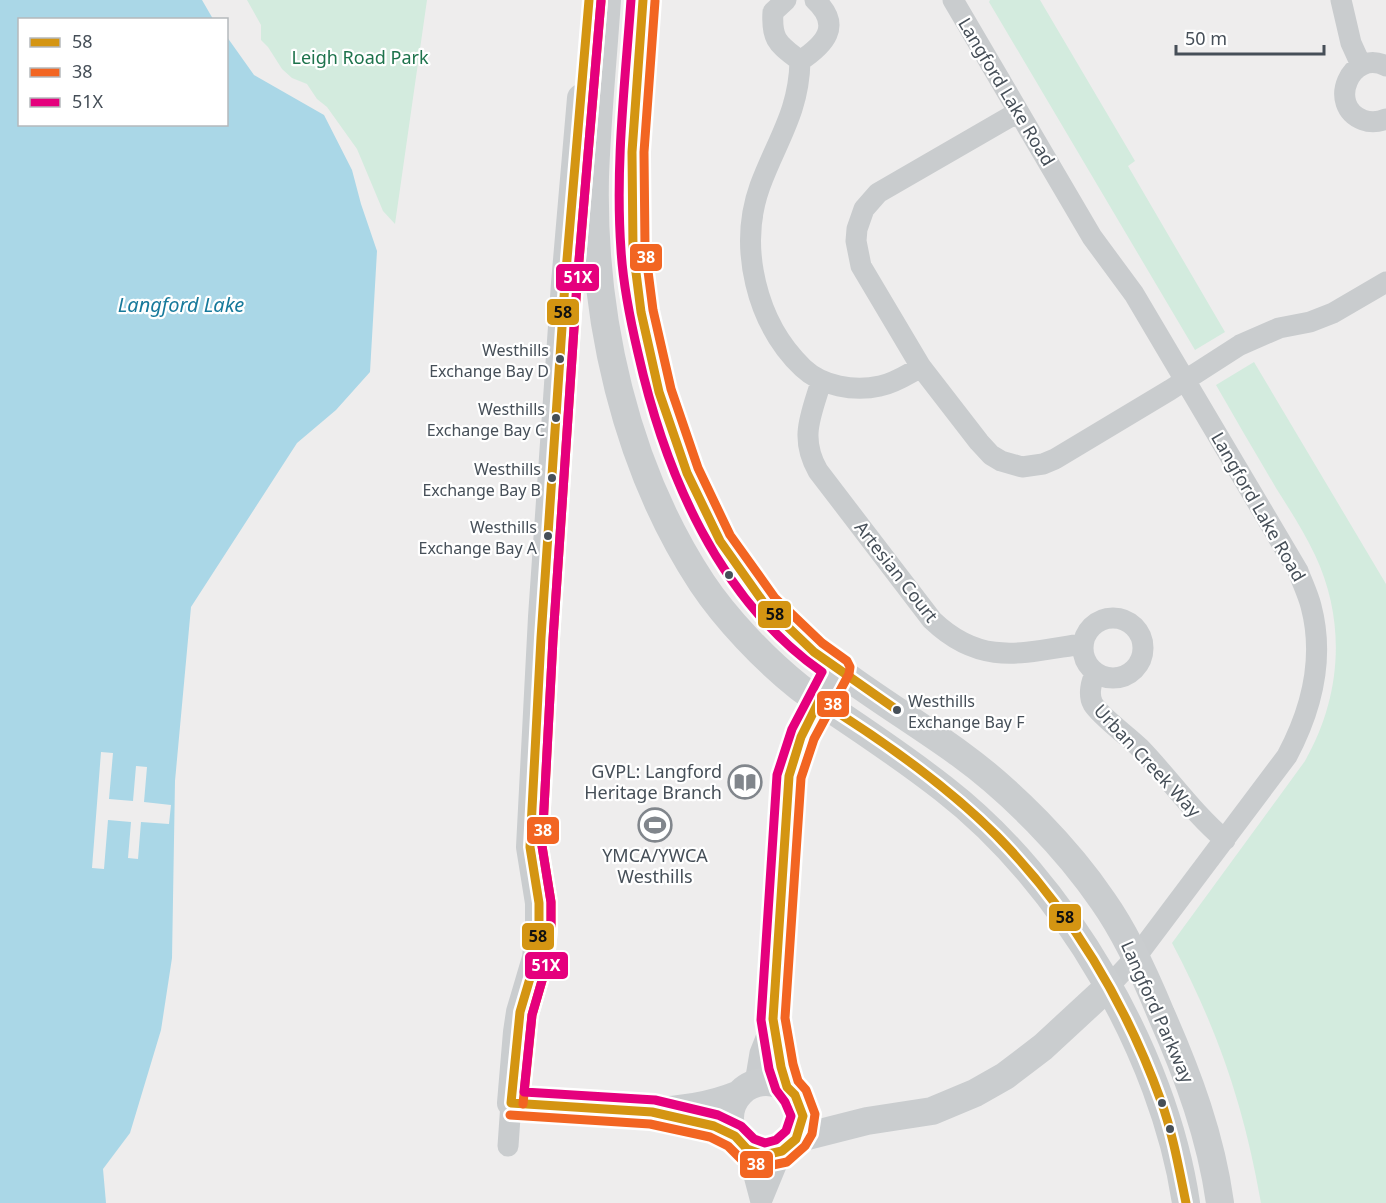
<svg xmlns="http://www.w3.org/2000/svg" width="1386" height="1203" viewBox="0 0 1386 1203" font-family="'Noto Sans',sans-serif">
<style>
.green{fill:#d3ebde}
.water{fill:#aad7e7}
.pier{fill:#eeeded}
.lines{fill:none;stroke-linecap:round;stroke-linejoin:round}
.street{stroke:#c9ccce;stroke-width:21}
.secondary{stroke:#cacdcf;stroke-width:28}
.bus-1-casing{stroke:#fff;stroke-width:14}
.bus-2-casing{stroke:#fff;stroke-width:14}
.bus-3-casing{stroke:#fff;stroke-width:14}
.bus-1{stroke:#d49512;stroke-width:9}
.bus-2{stroke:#f26522;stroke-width:9}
.bus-3{stroke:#e5007d;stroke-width:9}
.bus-dot{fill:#464f58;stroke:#fff;stroke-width:2}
.labels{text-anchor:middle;stroke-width:4.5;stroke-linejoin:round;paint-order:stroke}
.bus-label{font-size:16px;fill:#464f58;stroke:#fff;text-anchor:end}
.park-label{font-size:18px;fill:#1d734c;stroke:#fff}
.street-label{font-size:18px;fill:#464f58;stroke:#fff}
.poi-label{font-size:18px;fill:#464f58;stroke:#fff;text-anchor:end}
.water-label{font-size:20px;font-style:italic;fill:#16799b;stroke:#fff}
.line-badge{stroke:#fff;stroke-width:2}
.badge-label{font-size:16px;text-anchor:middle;font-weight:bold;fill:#fff}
.pale-badge-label{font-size:16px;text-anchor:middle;font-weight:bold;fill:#111}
</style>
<rect width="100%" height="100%" fill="#eeeded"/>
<!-- green -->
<path class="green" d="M247,0H427L395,224L383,211L357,149L327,107L317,99L307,84L292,78L282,69L268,47L261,40V25Z
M990,0H1040L1135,161L1128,166L1225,332L1195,350L989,2Z
M1254,362L1386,584V1203H1261C1244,1106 1218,1030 1172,943L1305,761C1341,698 1347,623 1315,555C1304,532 1290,510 1276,488C1256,454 1236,420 1216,385Z"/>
<!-- water -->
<path class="water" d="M0,0H202L213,19L20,20V124H226L227,37L254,75L324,115L352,170L361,204L377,251L370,372L336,410L297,443L191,607L175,781L172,958L161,1030L130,1133L103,1169L106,1203H0Z"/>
<!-- pier -->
<path class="pier" d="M101,752L113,753L109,799L133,801L136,766L147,767L144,802L171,805L169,824L141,822L138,859L128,858L131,822L108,820L104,869L92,868Z"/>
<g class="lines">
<!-- street -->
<path class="street" d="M786,0L773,12C771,41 779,44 800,61
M953,0L1092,237L1134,294L1298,571C1302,582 1308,594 1311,606C1325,659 1312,709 1287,756L1136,957L1109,986
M1341,0L1351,43L1361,65
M800,61C799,112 777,140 760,186C738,247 756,323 803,368C822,386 854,392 880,386C895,383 908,374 921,367
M800,61C824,45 843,26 815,0
M1386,66C1351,48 1326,106 1363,120C1371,123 1379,122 1386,119
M1018,112L878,193L864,209L857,229L856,241L861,266L921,367L979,442L991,455L1001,461L1022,467L1043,464L1055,459L1170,390L1240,345L1279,328L1310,322L1333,313L1386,282
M821,382C811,415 799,438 818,471L932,620C981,667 1022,653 1082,644
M1083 648a30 30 0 1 1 60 0a30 30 0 1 1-60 0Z
M1096,673C1091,681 1088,695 1093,704C1101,717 1128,736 1140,748C1169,778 1193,813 1225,840
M755,1083L760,1053L773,1020
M787,1087L781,1067L773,1019L789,776C797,736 818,704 838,669
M508,1146L511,1103
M747,1149L761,1202
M761,1202L782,1151"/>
<!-- secondary -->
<path class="secondary" d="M607,0C603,59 597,118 595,177C592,317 625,466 702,583C726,619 765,660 799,687C808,694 818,700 828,707C867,733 907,760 944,789C1064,882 1164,1053 1186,1203
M643,0C637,82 628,165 633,248C640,348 671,451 719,539C731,561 748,583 764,603C771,612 780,620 788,628C839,677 902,712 960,754C1011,791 1067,848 1103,901C1127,935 1145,975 1161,1014C1188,1075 1211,1137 1220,1203
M581,98L565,283L542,617L530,847L539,903V928L536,958L520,1012L517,1032L511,1103C583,1107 668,1123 737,1095
M730 1118a36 36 0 1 1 72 0a36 36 0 1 1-72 0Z
M796,1139L867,1121L932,1111L975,1093L1005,1076L1043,1047L1109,986"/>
<!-- bus-1 casing -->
<g class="bus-1-casing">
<path id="bus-1" d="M589,0L565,283L541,638L530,847L539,903V928L536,958L520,1012L511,1103L652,1112L714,1126L735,1136L747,1149L764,1155L782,1151L796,1139L803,1116L795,1095L787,1087L781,1067L773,1019L789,776L801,737L819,701C879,738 947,786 997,836C1070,910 1126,1003 1161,1101C1173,1134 1179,1169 1186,1203
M643,0L632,152L633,249L641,312L659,392L687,473L720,541L766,606L814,652L897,710"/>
</g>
<!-- bus-2 casing -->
<g class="bus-2-casing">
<path id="bus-2" d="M523,1104L532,1015L548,960L551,929V902L542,846L553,639L577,284L601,1
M510,1115L650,1124L710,1137L728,1146L741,1159L763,1167L787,1162L805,1146L812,1134L815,1114L806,1090L798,1081L793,1064L785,1018L801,778L814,739L849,674L850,667L847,661L822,643L775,598L730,535L698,468L671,389L653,310L645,248L644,152L655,1"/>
</g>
<!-- bus-3 casing -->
<g class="bus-3-casing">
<path id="bus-3" d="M601,1L577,284L553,639L542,846L551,902V929L548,960L532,1015L524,1092L655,1100L718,1115L741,1126L754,1139L765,1143L776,1140L786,1131L791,1116L785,1102L776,1090L769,1069L761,1020L777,775L792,729L822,672C718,599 665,473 638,353C630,319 623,284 621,250C615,167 625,83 631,0"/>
</g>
<!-- bus-1 -->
<use href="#bus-1" class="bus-1"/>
<!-- bus-2 -->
<use href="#bus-2" class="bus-2"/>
<!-- bus-3 -->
<use href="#bus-3" class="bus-3"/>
</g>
<!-- icons -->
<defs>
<g id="library-ring" transform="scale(1.725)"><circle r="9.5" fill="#fff" stroke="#81868c" stroke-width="1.5"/><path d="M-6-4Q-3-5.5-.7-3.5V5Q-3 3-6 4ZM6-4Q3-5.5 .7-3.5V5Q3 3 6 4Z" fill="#81868c"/></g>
<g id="stadium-ring" transform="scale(1.725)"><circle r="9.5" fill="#fff" stroke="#81868c" stroke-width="1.5"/><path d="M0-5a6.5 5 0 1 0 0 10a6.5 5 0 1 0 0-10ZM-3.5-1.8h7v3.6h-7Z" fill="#81868c"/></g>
</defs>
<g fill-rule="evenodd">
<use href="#library-ring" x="745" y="782"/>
<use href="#stadium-ring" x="655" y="825"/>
</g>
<!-- markers -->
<g class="bus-dot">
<circle cx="560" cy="359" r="5"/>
<circle cx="556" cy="418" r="5"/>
<circle cx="552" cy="478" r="5"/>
<circle cx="548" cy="536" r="5"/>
<circle cx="729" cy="575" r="5"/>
<circle cx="897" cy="710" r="5"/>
<circle cx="1162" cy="1103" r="5"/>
<circle cx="1170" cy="1129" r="5"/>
</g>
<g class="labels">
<!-- bus labels -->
<g class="bus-label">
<text x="549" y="356">Westhills<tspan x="549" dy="21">Exchange Bay D</tspan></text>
<text x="545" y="415">Westhills<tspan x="545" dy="21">Exchange Bay C</tspan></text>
<text x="541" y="475">Westhills<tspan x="541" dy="21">Exchange Bay B</tspan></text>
<text x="537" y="533">Westhills<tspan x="537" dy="21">Exchange Bay A</tspan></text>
<text x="908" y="707" text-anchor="start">Westhills<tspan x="908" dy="21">Exchange Bay F</tspan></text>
</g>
<!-- park labels -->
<g class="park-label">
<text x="360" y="64">Leigh Road Park</text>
</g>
<!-- street labels -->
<g class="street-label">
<text transform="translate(1006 92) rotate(59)" y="6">Langford Lake Road</text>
<text transform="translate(1258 507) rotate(60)" y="6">Langford Lake Road</text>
<text transform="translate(896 572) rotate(52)" y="6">Artesian Court</text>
<text transform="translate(1147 761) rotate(47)" y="6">Urban Creek Way</text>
<text transform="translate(1157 1012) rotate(66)" y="6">Langford Parkway</text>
</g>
<!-- poi labels -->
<g class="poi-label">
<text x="722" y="778">GVPL: Langford<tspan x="722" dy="21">Heritage Branch</tspan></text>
<text x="655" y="862" text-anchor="middle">YMCA/YWCA<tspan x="655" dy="21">Westhills</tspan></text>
</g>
<!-- water labels -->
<g class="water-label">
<text x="181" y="312">Langford Lake</text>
</g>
</g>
<g class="line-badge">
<rect x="629" y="243" width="34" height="29" rx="6" fill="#f26522"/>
<rect x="555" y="263" width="45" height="29" rx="6" fill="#e5007d"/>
<rect x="546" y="298" width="34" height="28" rx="6" fill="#d49512"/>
<rect x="757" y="600" width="35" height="29" rx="6" fill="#d49512"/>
<rect x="816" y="690" width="34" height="28" rx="6" fill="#f26522"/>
<rect x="526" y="816" width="34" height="29" rx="6" fill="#f26522"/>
<rect x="1048" y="903" width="34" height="29" rx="6" fill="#d49512"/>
<rect x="521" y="922" width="34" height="29" rx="6" fill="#d49512"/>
<rect x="524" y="951" width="45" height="29" rx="6" fill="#e5007d"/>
<rect x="739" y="1150" width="35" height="29" rx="6" fill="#f26522"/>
</g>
<g class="badge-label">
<text x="646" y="263">38</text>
<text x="578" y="283">51X</text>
<text x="833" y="710">38</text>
<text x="543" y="836">38</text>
<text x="546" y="971">51X</text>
<text x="756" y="1170">38</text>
</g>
<g class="pale-badge-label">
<text x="563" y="318">58</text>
<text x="775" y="620">58</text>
<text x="1065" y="923">58</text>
<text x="538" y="942">58</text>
</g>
<!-- legend -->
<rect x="18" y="18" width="210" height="108" fill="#ffffff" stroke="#b5b9bc" stroke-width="1.5"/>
<rect x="30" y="38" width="30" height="9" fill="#d49512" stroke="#b5b9bc" stroke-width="1.5"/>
<text x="72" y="48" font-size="18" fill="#464f58">58</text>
<rect x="30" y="68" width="30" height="9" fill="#f26522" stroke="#b5b9bc" stroke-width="1.5"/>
<text x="72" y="78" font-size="18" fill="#464f58">38</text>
<rect x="30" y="98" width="30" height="9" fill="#e5007d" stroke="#b5b9bc" stroke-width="1.5"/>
<text x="72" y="108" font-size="18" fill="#464f58">51X</text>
<!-- scale -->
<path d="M1176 45v9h148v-9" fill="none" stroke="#464f58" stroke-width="3"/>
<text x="1185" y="45" font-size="18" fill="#464f58" stroke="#ffffff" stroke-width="4.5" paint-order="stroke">50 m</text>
</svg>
